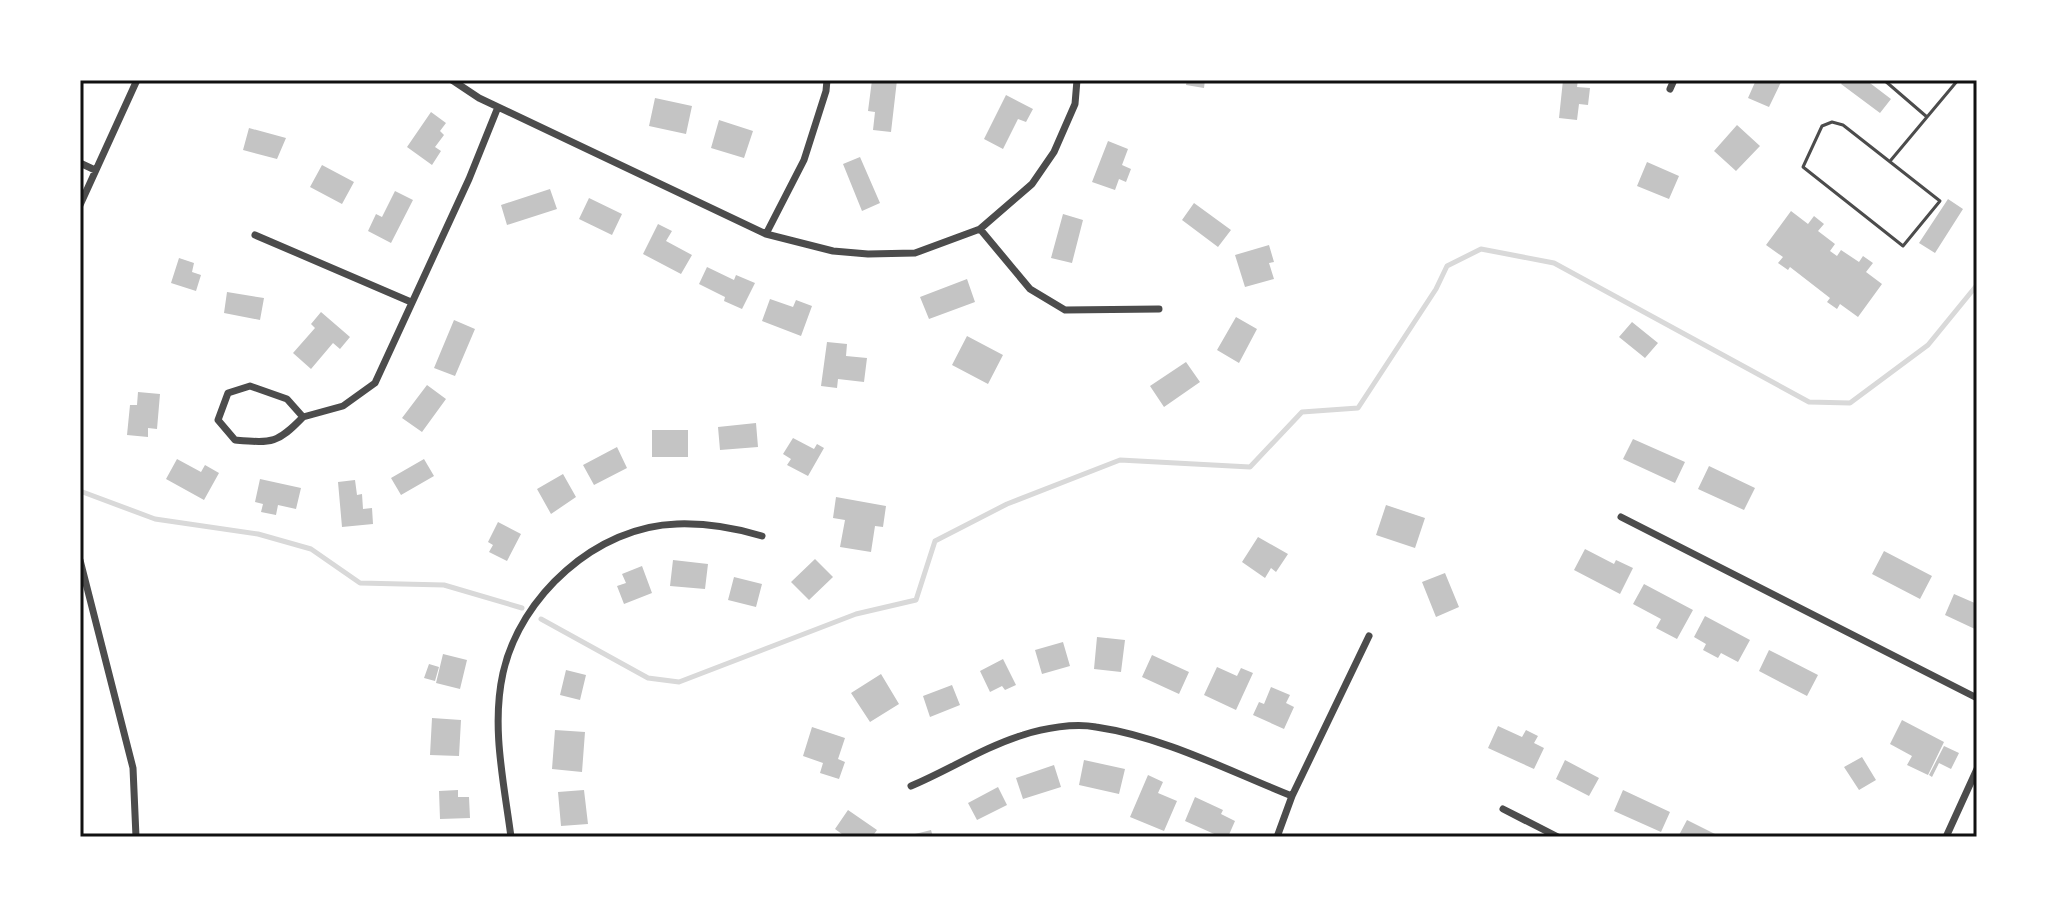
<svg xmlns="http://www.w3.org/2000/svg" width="2057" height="917" viewBox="0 0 2057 917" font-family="'Nunito Sans',sans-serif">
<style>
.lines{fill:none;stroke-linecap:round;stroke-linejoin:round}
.stream{stroke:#d9d9d9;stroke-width:5}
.building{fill:#c4c4c4}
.service{stroke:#4c4c4c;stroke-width:3}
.minor{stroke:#4c4c4c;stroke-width:7}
.neatline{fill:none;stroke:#111;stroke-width:3}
</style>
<rect width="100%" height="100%" fill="#fff"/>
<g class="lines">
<!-- stream -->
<path class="stream" d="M80,491L155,519L258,534L311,549L360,583L444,585L522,608
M541,619L648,678L679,682L856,614L916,600L935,541L1007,504L1120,460L1250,467L1302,412L1358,408L1436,289L1447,266L1481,249L1554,263L1809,402L1850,403L1928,345L1977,285"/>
</g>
<!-- building -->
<path class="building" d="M872,80H897L891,132L873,130L875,112L868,111Z
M1187,80H1205L1204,88L1186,85Z
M1563,80H1578L1577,87L1590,88L1588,105L1579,104L1577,120L1559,118Z
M1756,80H1782L1769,107L1748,98Z
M1844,80H1866L1891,99L1880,113L1841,84Z
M1006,95L1033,109L1026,122L1018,119L1003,149L984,139Z
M655,98L692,106L686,134L649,126Z
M431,112L446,123L440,131L444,135L435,147L441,151L432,165L407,147Z
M719,120L753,131L744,158L711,148Z
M1737,125L1760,146L1736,171L1714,151Z
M249,128L286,138L277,159L243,150Z
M1108,141L1128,149L1122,165L1131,169L1126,182L1119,179L1115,190L1092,182Z
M860,157L880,203L862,211L843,164Z
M1647,162L1679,176L1669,199L1637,186Z
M322,165L354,182L342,204L310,187Z
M550,189L557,209L507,225L501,205Z
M395,191L413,200L391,243L368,231L376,214L382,217Z
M589,198L622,214L612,235L579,219Z
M1948,199L1963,209L1935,253L1919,243Z
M1194,203L1231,230L1218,247L1182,220Z
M1791,211L1808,224L1814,216L1824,224L1818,231L1835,244L1830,251L1837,256L1841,250L1859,262L1863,256L1873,263L1866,272L1882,284L1858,317L1840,304L1837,309L1827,302L1830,298L1790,267L1788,270L1778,263L1783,257L1766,245Z
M1063,214L1083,220L1072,263L1051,258Z
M658,224L672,231L666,241L692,255L681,274L643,254Z
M1269,245L1274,262L1269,263L1274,279L1245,287L1235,255Z
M179,258L194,263L192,272L201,275L196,291L171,283Z
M707,267L734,280L736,275L755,283L742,309L724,301L725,297L699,284Z
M967,279L975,302L929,319L920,297Z
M227,292L264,298L260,320L224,313Z
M770,299L793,307L796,300L812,306L801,336L762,321Z
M321,312L350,337L340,349L333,343L311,369L293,353L315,328L311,324Z
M1236,317L1257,329L1239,363L1217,350Z
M454,320L475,329L455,376L434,368Z
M1632,322L1658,343L1645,358L1619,337Z
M967,336L1003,355L988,384L952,365Z
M827,342L847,344L846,356L867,358L864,382L838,379L837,388L821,386Z
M1186,362L1200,382L1164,407L1150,386Z
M427,385L446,399L422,432L402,418Z
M138,392L160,394L157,429L148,428V437L127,435L130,405H137Z
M756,423L758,447L720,450L718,427Z
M652,430H688V457H652Z
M793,438L814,449L817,444L824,448L808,476L787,465L791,459L783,454Z
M1633,439L1685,462L1675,483L1623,459Z
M617,447L627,468L594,485L583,465Z
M177,459L201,472L205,465L219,473L204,500L166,479Z
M424,459L434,476L401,495L391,478Z
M1709,466L1755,488L1744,510L1698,489Z
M563,474L576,497L551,514L537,489Z
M260,479L301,488L296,509L278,505L276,515L261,512L263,504L255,502Z
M355,480L357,495L362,494L363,509L372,508L373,524L342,527L338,482Z
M836,497L886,506L883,527L875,526L871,552L840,547L845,520L833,518Z
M1386,505L1425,518L1415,548L1376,535Z
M498,522L521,534L507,561L489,552L493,545L488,542Z
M1258,537L1288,554L1276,572L1271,568L1265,578L1242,562Z
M1585,549L1614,564L1616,560L1633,568L1620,594L1574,570Z
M1884,551L1932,576L1920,599L1872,574Z
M815,559L833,577L809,600L791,582Z
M673,560L708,564L705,589L670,586Z
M642,566L652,593L624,604L617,586L626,583L622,574Z
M1445,573L1459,607L1436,617L1422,582Z
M734,577L762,584L756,607L728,600Z
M1644,584L1693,610L1677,639L1656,628L1661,619L1633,604Z
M1954,594L1977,604V630L1945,615Z
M1705,616L1750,640L1738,662L1721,653L1718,658L1703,650L1706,644L1694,637Z
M1097,637L1125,640L1121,672L1094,669Z
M1063,642L1070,666L1042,674L1035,650Z
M1769,650L1818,675L1807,696L1759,671Z
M443,654L467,660L460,689L436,683Z
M1152,655L1189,672L1179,694L1142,677Z
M1003,659L1016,685L1005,690L1002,686L990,692L980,671Z
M429,664L439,667L435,681L424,678Z
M1217,667L1237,676L1241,668L1253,673L1236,710L1204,695Z
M566,670L586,675L580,700L560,695Z
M881,674L899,704L870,722L851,693Z
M952,685L960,705L930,717L923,696Z
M1271,687L1290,695L1286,703L1294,707L1284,729L1253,715L1259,702L1264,704Z
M432,718L461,720L459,756L430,755Z
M1902,720L1944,742L1928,775L1907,765L1912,756L1890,744Z
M1498,726L1522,737L1526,730L1538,736L1534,743L1544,748L1534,769L1488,748Z
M812,727L845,738L838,759L845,762L839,779L820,773L823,763L803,756Z
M555,730L585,732L582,772L552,769Z
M1944,746L1959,753L1951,769L1939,763L1932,777L1929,775Z
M1862,757L1876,780L1859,790L1844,767Z
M1084,760L1125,769L1119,794L1079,785Z
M1565,760L1599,778L1589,796L1556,779Z
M1054,765L1061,787L1023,799L1016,778Z
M1148,775L1163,782L1158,793L1177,801L1164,831L1130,817Z
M998,787L1007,805L977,820L968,803Z
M458,790V797H469L470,818L440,819L439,791Z
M584,790L588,824L561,826L558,792Z
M1623,790L1670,812L1661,832L1614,811Z
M1195,797L1223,810L1221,814L1235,821L1228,837H1221L1185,821Z
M848,810L877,830L872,837H846L835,829Z
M1687,820L1721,837H1678Z
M931,830L933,837H907V836Z"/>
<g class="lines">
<!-- service -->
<path class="service" d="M1884,80L1927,117
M1832,122L1843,125L1940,201L1903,246L1803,167L1822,126Z
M1891,160L1958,80"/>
<!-- minor -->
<path class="minor" d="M452,80L479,98L766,234L833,251L868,254L915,253L980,229L1032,184L1054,152L1075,104L1077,80
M1670,89L1674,80
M80,163L95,170
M80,205L137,80
M980,229L1030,289L1065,310L1159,309
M766,234L804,160L826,91L827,80
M255,235L411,302
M250,386L287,399L303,417C277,444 272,443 235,440L218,420L228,393Z
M303,417L343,406L375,383L469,179L498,107
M1621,517L1977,698
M80,560L133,768L136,837
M911,786C949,770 984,747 1023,735C1044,728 1074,723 1096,727C1164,737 1229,771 1292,796
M1503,809L1558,837
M511,837C504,783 491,727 503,673C520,596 597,526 677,524C706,523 735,528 762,536
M1277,837L1292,796L1369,636
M1946,837L1977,769"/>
</g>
<!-- border -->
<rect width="2057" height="917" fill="none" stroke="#ffffff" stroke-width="164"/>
<rect x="82" y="82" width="1893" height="753" class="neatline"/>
</svg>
